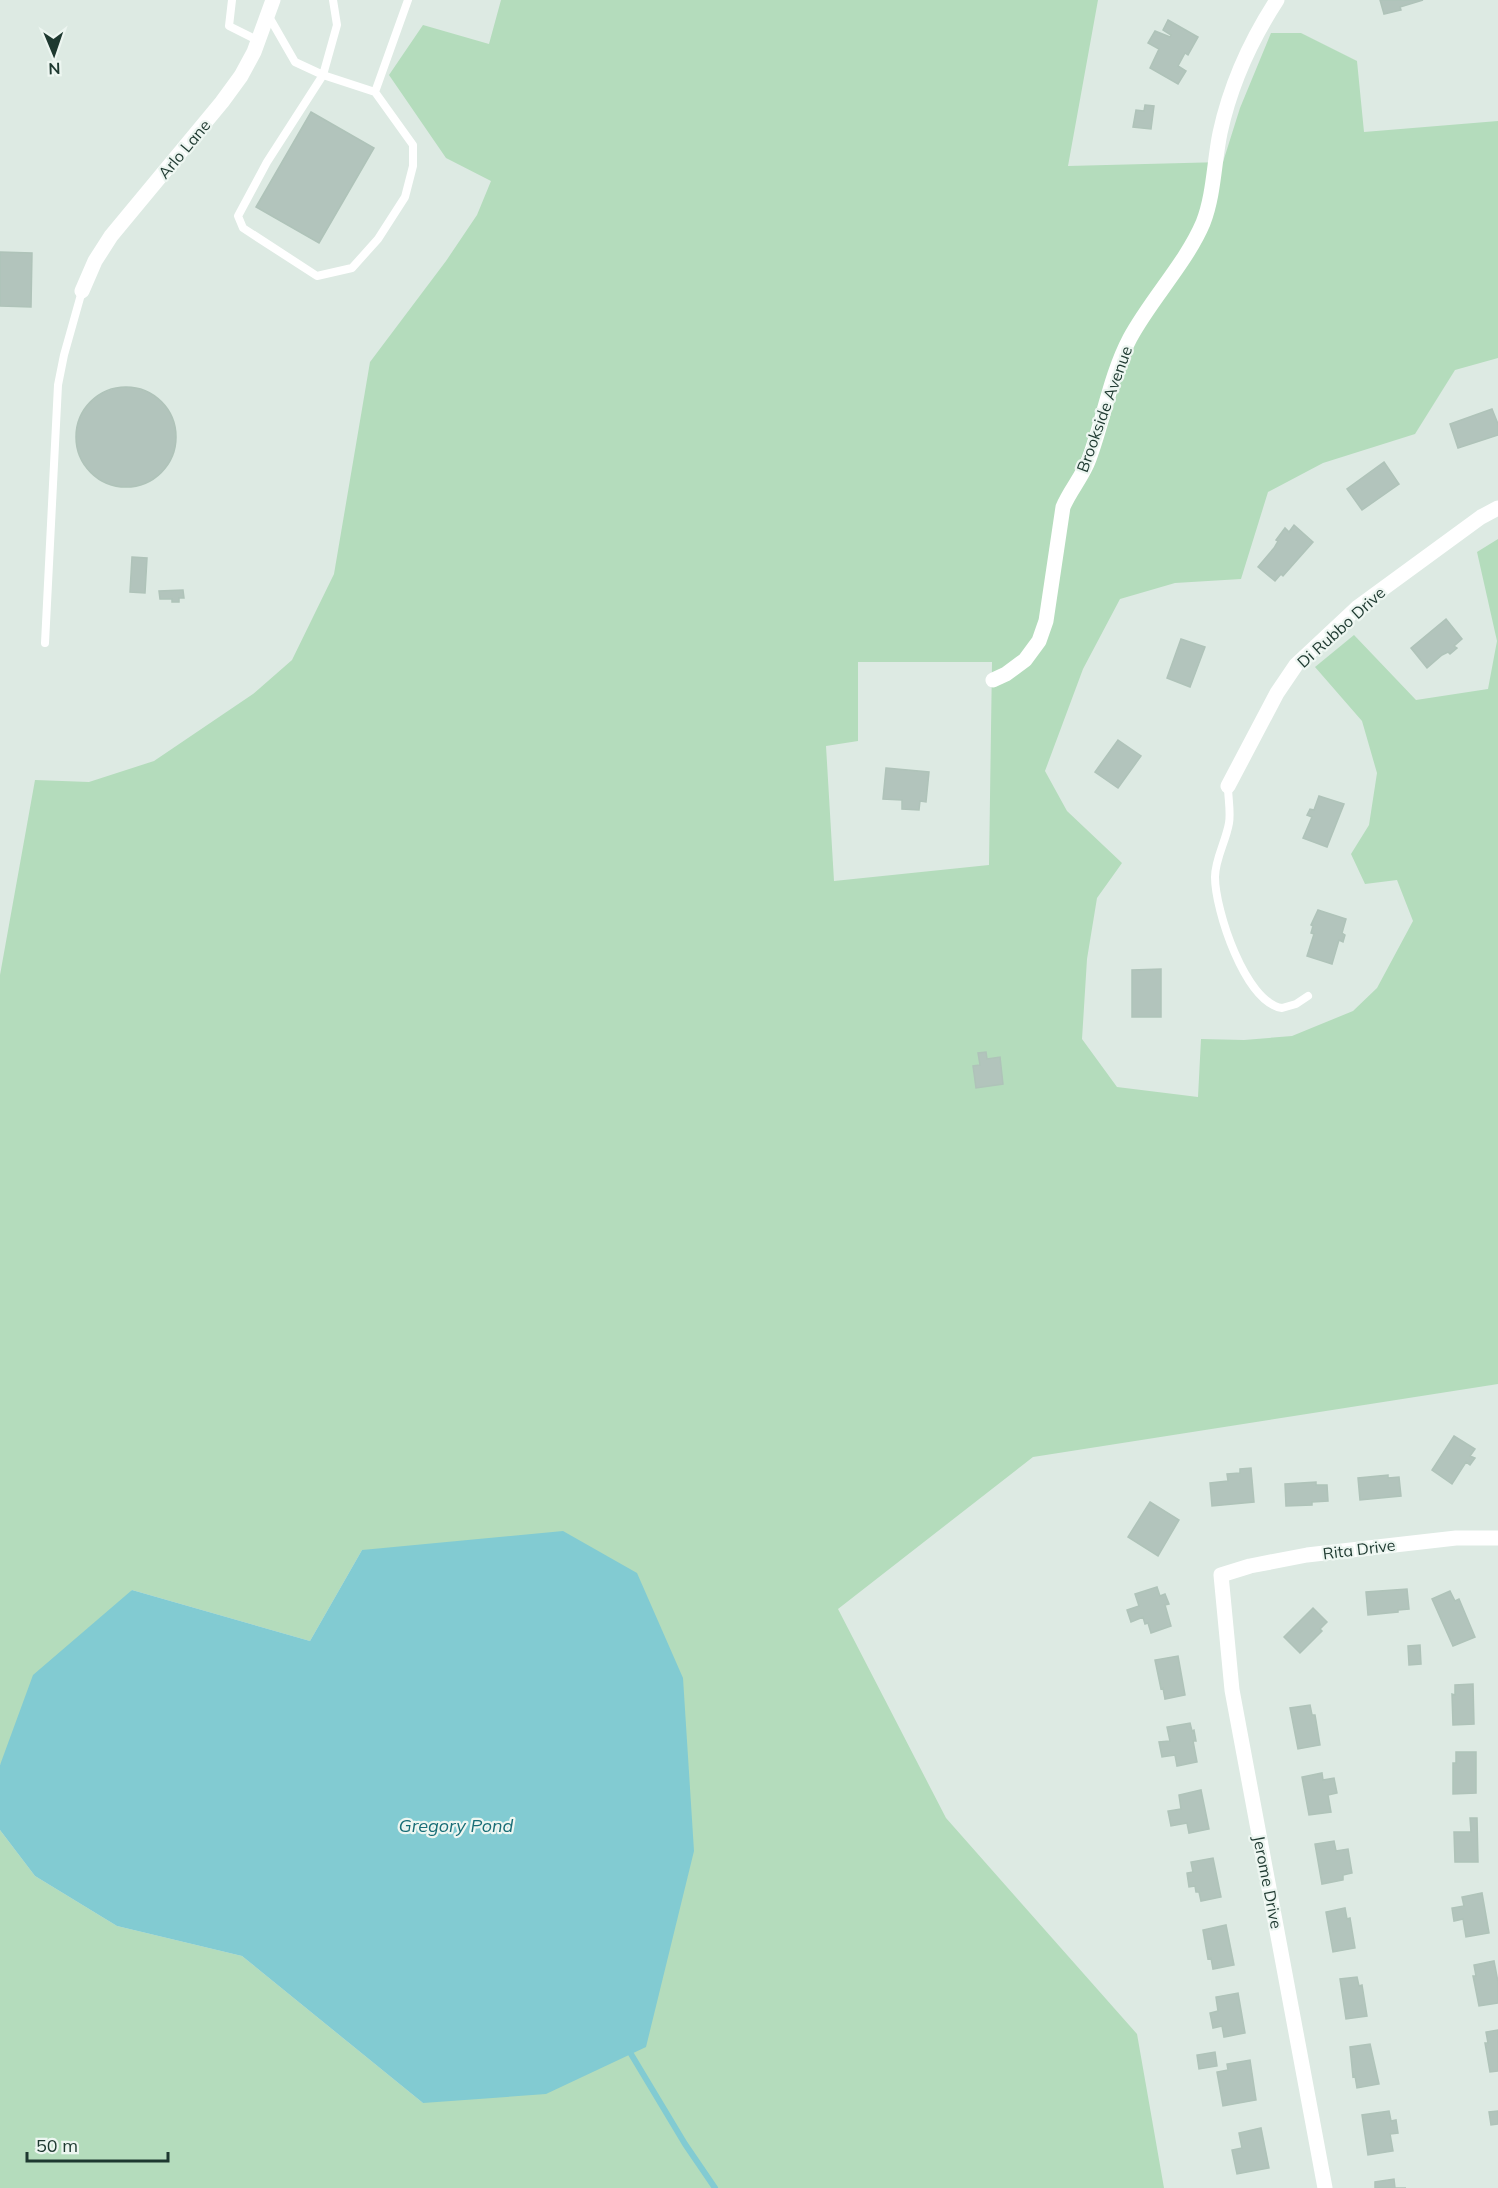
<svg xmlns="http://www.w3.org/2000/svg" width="1498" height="2188" viewBox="0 0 1498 2188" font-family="Mulish,sans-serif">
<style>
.green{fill:#b4dcbc;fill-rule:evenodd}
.water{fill:#82cbd2}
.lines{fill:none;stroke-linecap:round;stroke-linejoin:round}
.stream{stroke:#82cbd2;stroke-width:6}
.building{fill:#b2c4bc;stroke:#afc3b9;stroke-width:1.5}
.lane{stroke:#fff;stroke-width:8}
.street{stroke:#fff;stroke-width:15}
.labels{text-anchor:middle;stroke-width:4.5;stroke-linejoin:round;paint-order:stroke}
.street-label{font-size:16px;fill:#1e3930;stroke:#edf6f1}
.water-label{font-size:18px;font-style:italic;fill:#186d76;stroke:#edf6f1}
</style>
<rect width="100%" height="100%" fill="#ddeae3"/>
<!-- green -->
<path class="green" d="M501,0H1098L1068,166L1223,162L1240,108L1271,33H1301L1357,61L1364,132L1498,121V358L1455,370L1415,434L1323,463L1268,492L1241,579L1175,583L1120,599L1083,669L1045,771L1067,811L1122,863L1097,898L1087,959L1082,1039L1117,1087L1198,1097L1201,1039L1244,1040L1292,1036L1353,1011L1377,988L1413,921L1397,880L1365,884L1351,854L1369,825L1377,773L1362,721L1315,667L1354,635L1416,700L1488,689L1497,641L1477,552L1498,539V1384L1033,1457L838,1609L946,1818L1137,2034L1164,2188H0V1830L35,1876L117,1926L242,1956L423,2103L362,1550L310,1641L132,1590L0,1765V975L35,780L89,782L154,761L253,694L292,660L334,574L370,362L446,261L477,215L491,181L446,158L389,75L423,25L489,44ZM858,662H992L989,865L834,881L826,746L858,741Z"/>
<!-- water -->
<path class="water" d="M563,1531L637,1573L683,1678L694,1851L646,2047L546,2094L423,2103L242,1956L117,1926L35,1876L0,1830V1765L33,1675L132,1590L310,1641L362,1550Z"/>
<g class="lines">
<!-- stream -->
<path class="stream" d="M631,2054L685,2144L715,2188"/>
</g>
<!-- building -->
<path class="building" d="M1380,0H1423L1400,7L1401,10L1384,14Z
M1168,20L1198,37L1188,55L1185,53L1178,66L1186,71L1178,84L1150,68L1159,49L1148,43L1155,31L1170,37L1171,35L1163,30Z
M1145,105L1154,106L1151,129L1133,127L1136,110L1144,111Z
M311,112L374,148L319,243L256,207Z
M0,252L32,253L31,307L0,306Z
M76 437a50 50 0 1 1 100 0a50 50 0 1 1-100 0Z
M1492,409L1498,424V435L1458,448L1450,424Z
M1384,462L1399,484L1362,510L1347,489Z
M1294,525L1313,542L1283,576L1281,574L1275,581L1258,567L1274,548L1278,541L1276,540L1285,528L1289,532Z
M132,557L147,558L145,593L130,592Z
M183,590L184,598H179V602H172V599H160L159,591Z
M1446,619L1462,639L1454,646L1457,648L1450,654L1448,652L1442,655L1427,668L1411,648Z
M1181,639L1205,647L1190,687L1167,678Z
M1118,740L1141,756L1118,788L1095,772Z
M886,768L929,772L926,802L920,801L919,810L902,809V800L883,799Z
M1319,796L1344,804L1327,847L1303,838L1312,817L1307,815L1310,809L1314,810Z
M1318,910L1346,919L1342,933L1345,935L1343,942L1339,940L1332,964L1307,956L1314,934L1311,933L1313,926L1311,925Z
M1161,969V1017H1132V970Z
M986,1052L987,1059L1000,1057L1003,1084L976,1088L973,1066L980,1065L978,1053Z
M1454,1436L1475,1449L1470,1456L1475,1458L1470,1465L1466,1462L1452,1484L1432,1470Z
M1251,1468L1254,1502L1212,1506L1210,1483L1228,1481L1227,1474L1240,1473V1469Z
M1388,1475V1478L1399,1477L1401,1496L1360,1500L1358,1478Z
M1316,1482V1485H1327L1328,1501L1312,1502V1505L1286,1506L1285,1484Z
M1150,1502L1179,1520L1158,1556L1128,1537Z
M1157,1587L1160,1596L1165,1594L1169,1604L1165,1605L1171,1626L1151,1633L1148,1623L1145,1624L1143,1617L1131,1622L1127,1610L1139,1606L1135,1594Z
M1407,1589L1409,1609L1398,1610V1612L1368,1615L1366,1592Z
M1450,1591L1455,1601L1459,1599L1475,1637L1453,1646L1432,1599Z
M1313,1608L1327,1622L1320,1629L1322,1631L1300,1653L1284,1637Z
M1420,1645L1421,1664L1409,1665L1408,1646Z
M1178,1656L1185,1695L1165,1699L1163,1688L1161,1689L1155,1660Z
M1473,1684L1474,1724L1453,1725L1452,1694L1455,1695V1685Z
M1310,1705L1312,1715H1315L1320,1745L1298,1749L1290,1708Z
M1190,1723L1192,1731L1194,1730L1196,1741H1193L1197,1762L1177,1766L1175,1755L1162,1757L1159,1742L1170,1741L1167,1727Z
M1456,1752H1476V1793L1453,1794V1763H1456Z
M1322,1773L1323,1780L1334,1778L1337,1793L1328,1795L1331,1812L1309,1815L1302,1777Z
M1201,1790L1209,1829L1189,1833L1187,1823L1171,1826L1168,1811L1181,1809L1179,1795Z
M1470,1818H1477L1478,1862H1455L1454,1832H1471Z
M1334,1841L1336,1851L1348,1849L1352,1873L1343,1875V1880L1322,1884L1315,1844Z
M1213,1858L1221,1897L1201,1901L1199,1892H1196L1195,1886L1189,1887L1187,1873L1193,1872L1191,1862Z
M1482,1893L1489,1933L1466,1937L1463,1919L1454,1921L1452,1908L1464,1906L1462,1897Z
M1345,1908L1347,1919L1350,1918L1355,1948L1333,1952L1326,1912Z
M1226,1925L1234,1965L1213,1969L1211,1958L1208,1959L1203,1930Z
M1494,1961L1498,1982V2003L1479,2006L1473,1976H1476L1474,1965Z
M1357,1977L1359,1986L1362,1985L1367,2016L1346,2019L1340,1979Z
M1238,1993L1245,2033L1224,2037L1222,2026L1213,2028L1210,2013L1218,2011L1216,1997Z
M1498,2030V2071L1490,2072L1485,2043H1488L1486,2032Z
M1370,2044L1379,2084L1357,2088L1355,2076L1353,2077L1350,2047Z
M1215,2052L1217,2066L1199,2069L1197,2055Z
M1250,2060L1256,2100L1223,2106L1217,2072L1228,2070L1227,2064Z
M1389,2111L1391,2121L1396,2120L1398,2133L1390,2134L1393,2151L1368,2155L1362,2115Z
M1498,2111V2124L1491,2125L1489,2112Z
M1261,2128L1269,2168L1237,2174L1232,2150L1242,2148L1239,2133Z
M1394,2179L1395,2188H1406H1375V2182Z"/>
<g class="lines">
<!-- lane -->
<path class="lane" d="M232,0L229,26L259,41
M268,15L295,62L323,75L267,162L238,216L243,228L317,276L352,268L378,239L405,197L413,166V145L375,92L323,75L337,25L333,0
M375,92L408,0
M45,643L58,385L64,355L82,291
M1228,786C1228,798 1231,812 1229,823C1226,841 1215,859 1215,877C1215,910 1245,1002 1282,1008L1296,1004L1308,996"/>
<!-- street -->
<path class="street" d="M82,291L95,261L111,236L222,102L241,76L254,52L273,0
M993,680L1006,674L1025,660L1039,641L1046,621L1063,507C1070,490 1083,476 1089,459C1104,419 1110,376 1130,338C1151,299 1186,263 1203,223C1214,195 1214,162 1220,133C1230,87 1251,40 1277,0
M1228,786L1277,693L1296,665L1358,607L1481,517L1498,508
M1325,2188L1232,1690L1221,1575L1250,1566L1307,1555L1456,1538H1498"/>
</g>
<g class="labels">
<!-- street labels -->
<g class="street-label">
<text transform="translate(184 149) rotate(-50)" y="6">Arlo Lane</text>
<text transform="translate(1104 409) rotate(-70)" y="6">Brookside Avenue</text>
<text transform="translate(1341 627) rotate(-42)" y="6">Di Rubbo Drive</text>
<text transform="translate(1359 1549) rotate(-7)" y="6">Rita Drive</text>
<text transform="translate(1268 1882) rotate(79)" y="6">Jerome Drive</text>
</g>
<!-- water labels -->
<g class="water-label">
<text x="456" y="1832">Gregory Pond</text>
</g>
</g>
<!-- north arrow -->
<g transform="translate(54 54) rotate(178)" stroke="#edf6f1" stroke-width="4.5" paint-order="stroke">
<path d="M0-4.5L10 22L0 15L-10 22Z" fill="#1e3930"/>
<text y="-9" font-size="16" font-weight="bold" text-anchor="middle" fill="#1e3930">N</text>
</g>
<!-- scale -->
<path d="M27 2152v9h141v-9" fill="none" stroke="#1e3930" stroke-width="3"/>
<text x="36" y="2152" font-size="18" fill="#1e3930" stroke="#edf6f1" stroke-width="4.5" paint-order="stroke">50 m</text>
</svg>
